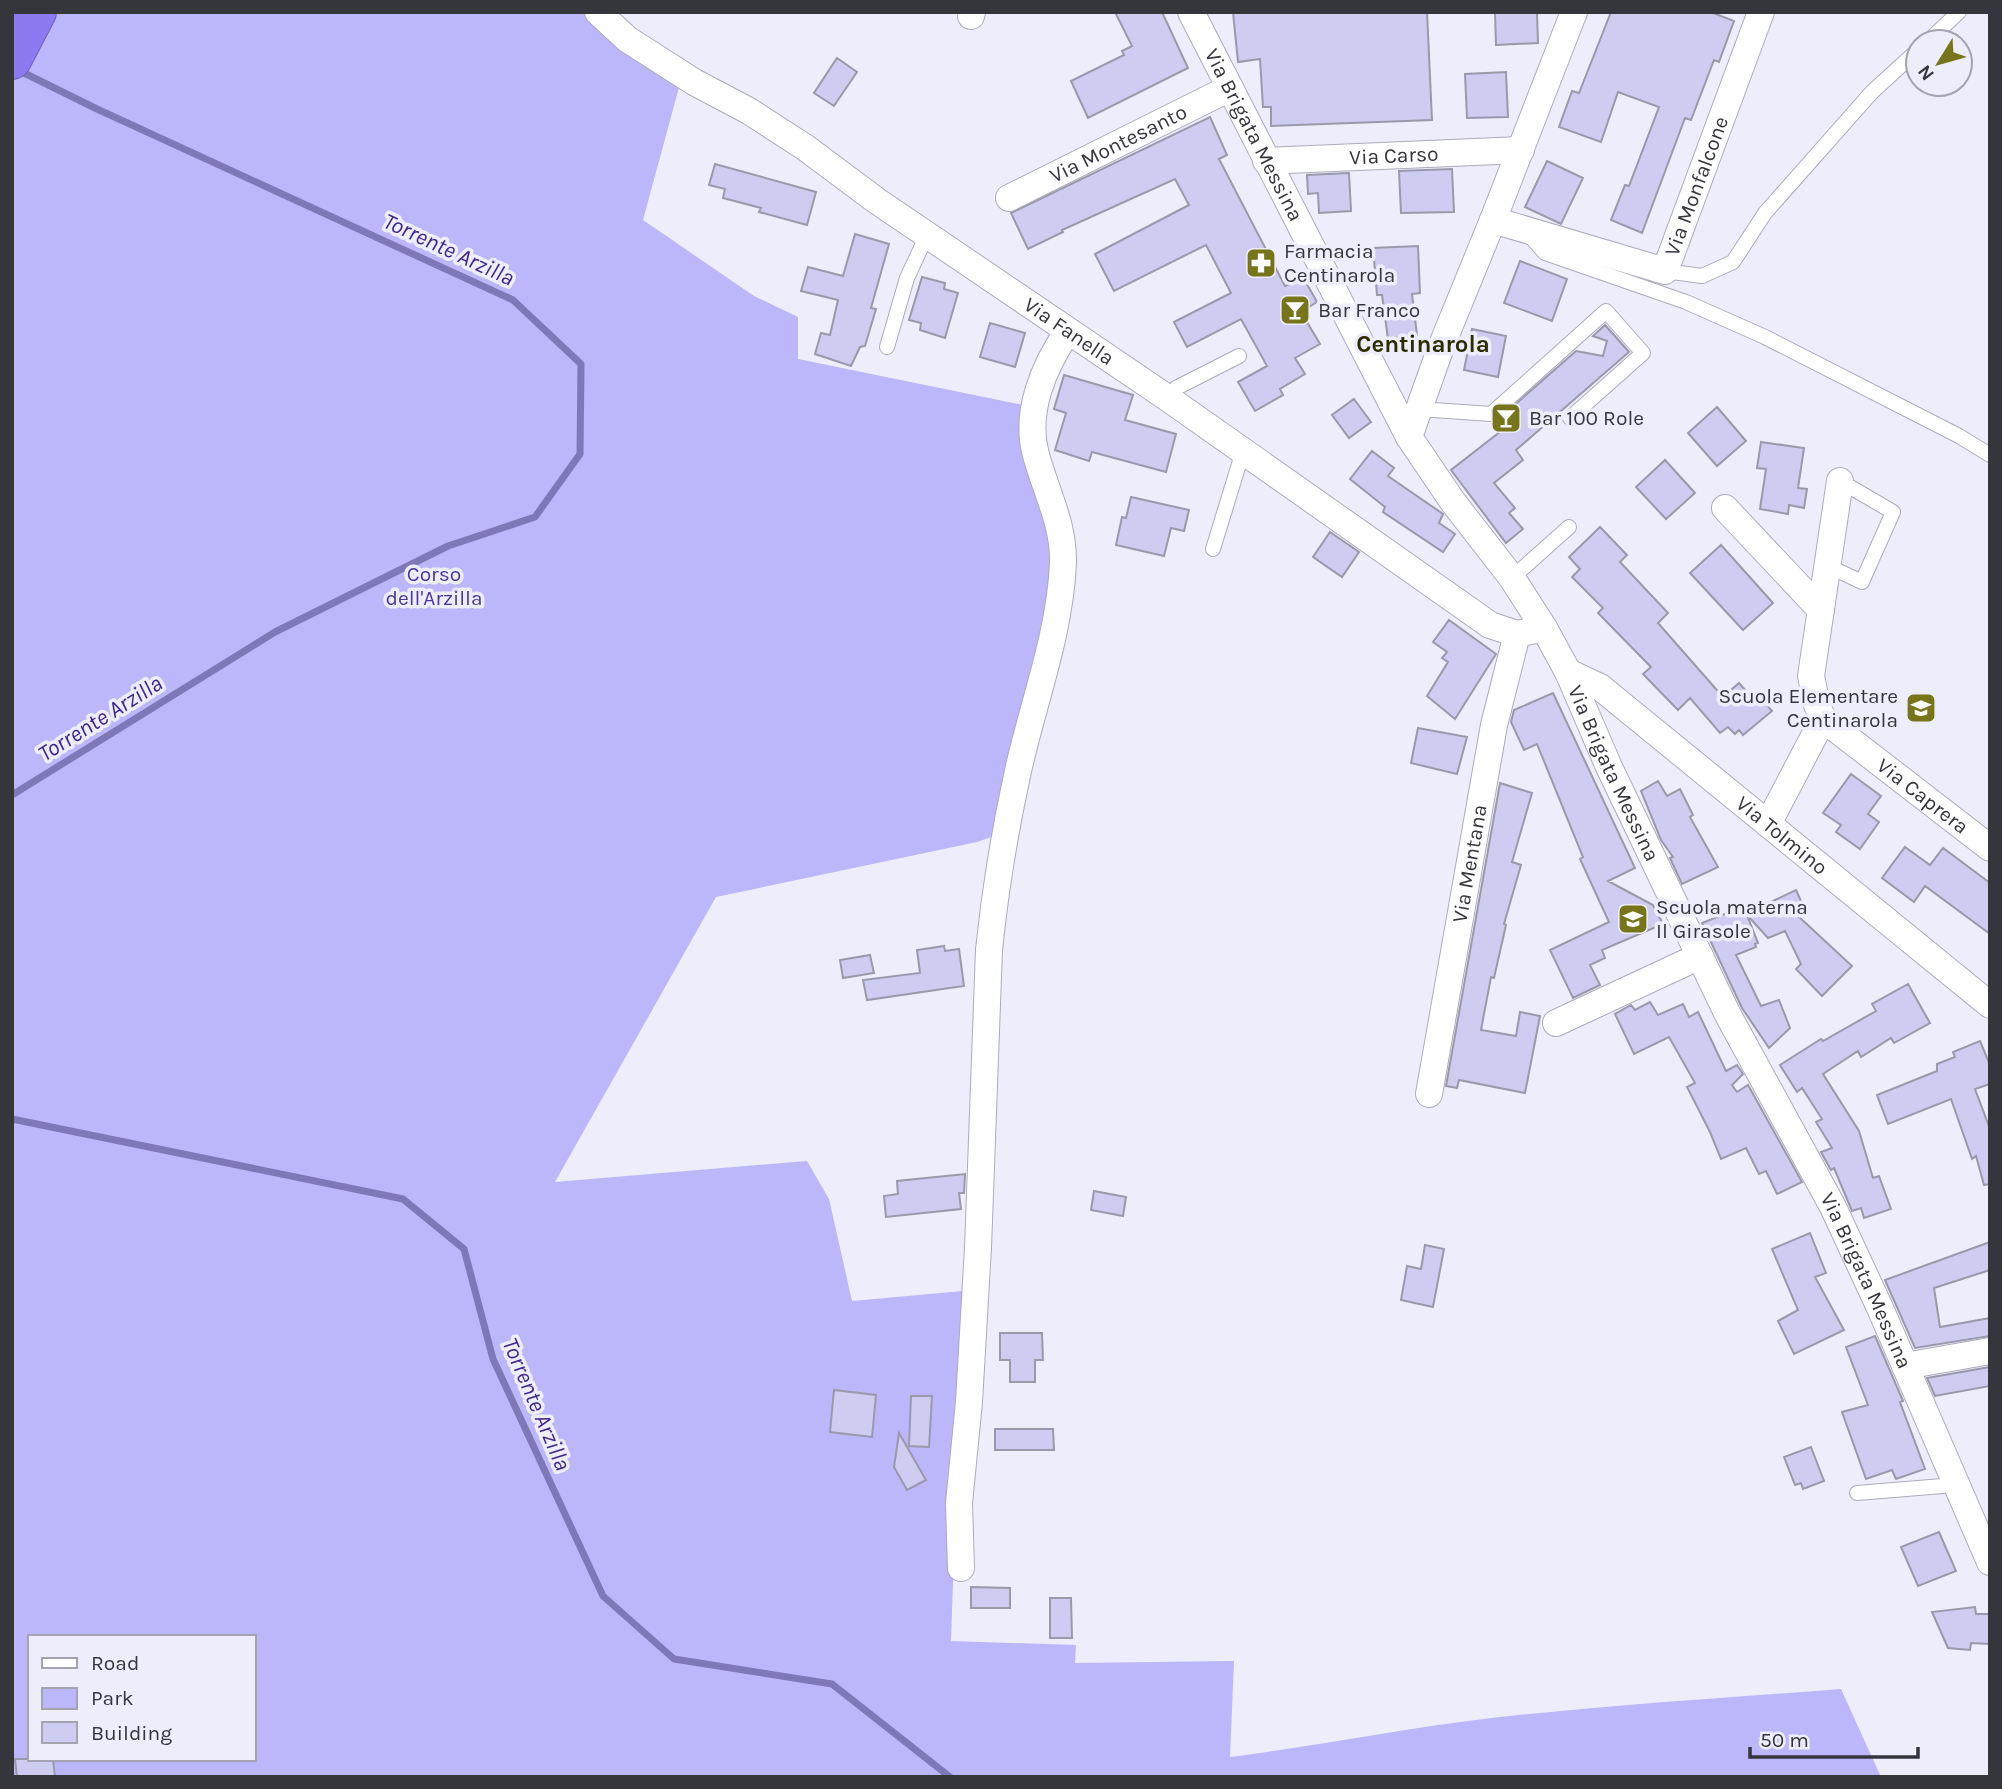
<svg xmlns="http://www.w3.org/2000/svg" width="2002" height="1789" viewBox="0 0 2002 1789" font-family="Karla,sans-serif">
<style>
.green{fill:#bcb6fa;fill-rule:evenodd}
.lines{fill:none;stroke-linecap:round;stroke-linejoin:round}
.stream{stroke:#7f78b8;stroke-width:7}
.building{fill:#cfccf1;stroke:#9a99aa;stroke-width:2}
.service-casing{stroke:#acabbd;stroke-width:16}
.minor-casing{stroke:#acabbd;stroke-width:28}
.motorway-casing{stroke:#6e62b2;stroke-width:40}
.service{stroke:#fff;stroke-width:14}
.minor{stroke:#fff;stroke-width:26}
.motorway{stroke:#8d7af1;stroke-width:38}
.labels{text-anchor:middle;stroke-width:7;stroke-linejoin:round;paint-order:stroke}
.street-label{font-size:21px;fill:#35353c;stroke:#eeedfc}
.poi-label{font-size:21px;fill:#35353c;stroke:#eeedfc;text-anchor:start}
.park-label{font-size:21px;fill:#4d369b;stroke:#eeedfc}
.water-label{font-size:23px;font-style:italic;fill:#41278c;stroke:#eeedfc}
.quarter-label{font-size:24px;font-weight:bold;fill:#2d2c01;stroke:#eeedfc}
</style>
<rect width="100%" height="100%" fill="#eeedfc"/>
<!-- green -->
<path class="green" d="M12,12H603L684,69L643,220L754,296L798,317V359L1023,405L1051,510L1054,577L997,835L977,842L716,897L555,1182L807,1161L829,1199L852,1301L963,1291L951,1641L1076,1645L1075,1663L1234,1661L1230,1757C1318,1746 1404,1728 1492,1718C1608,1705 1725,1698 1841,1689L1881,1777H12ZM30,1637H254V1759H30Z"/>
<g class="lines">
<!-- stream -->
<path class="stream" d="M12,795L275,632L448,546L535,517L580,454L581,364L513,300L97,109L16,69
M12,1119L403,1199L464,1249L493,1359L603,1596L674,1659L832,1684L950,1777"/>
</g>
<!-- building -->
<path class="building" d="M1115,12H1162L1188,68L1088,118L1071,81L1124,55L1122,51L1132,46Z
M1233,12H1427L1432,120L1271,126V107H1263L1260,59L1238,62Z
M1495,12H1537L1538,43L1496,45Z
M1611,12H1711L1734,21L1719,62L1714,60L1691,120L1685,118L1642,233L1611,220L1625,185L1629,186L1659,107L1618,92L1601,142L1559,127L1572,91L1579,93Z
M837,58L857,72L834,106L814,93Z
M1506,72L1508,117L1467,118L1465,74Z
M1210,117L1227,155L1219,159L1285,286L1304,279L1317,302L1301,312L1320,344L1295,358L1305,374L1280,389L1283,395L1255,411L1238,382L1267,366L1241,319L1187,347L1174,322L1231,293L1206,245L1114,291L1095,254L1189,205L1175,179L1062,230L1063,232L1028,249L1011,213Z
M1547,161L1583,178L1561,224L1525,207Z
M715,164L816,192L807,225L759,212L761,208L723,198L725,189L709,185Z
M1452,169L1454,212L1401,213L1399,171Z
M1349,173L1351,211L1319,213L1318,193L1308,194L1307,175Z
M855,234L889,244L871,308L876,309L865,346L860,347L851,366L815,354L821,333L830,335L838,300L801,291L808,267L843,276Z
M1418,246L1420,293L1412,294L1417,335L1388,339L1382,295H1377L1373,248Z
M1520,261L1567,279L1552,321L1504,303Z
M922,277L945,283L944,289L958,293L945,338L920,330L921,323L909,320Z
M990,323L1025,333L1015,367L980,357Z
M1605,325L1629,352L1516,450L1523,460L1494,483L1515,508L1509,513L1523,529L1506,543L1451,470L1501,431L1494,423L1576,351L1603,356L1607,341L1593,336Z
M1472,329L1506,336L1498,377L1464,370Z
M1064,375L1133,395L1125,420L1176,434L1166,472L1092,452L1089,461L1055,450L1066,413L1054,409Z
M1354,399L1371,422L1349,438L1332,415Z
M1717,407L1746,441L1717,466L1688,433Z
M1761,442L1804,448L1798,488L1807,489L1804,508L1789,505L1788,514L1760,509L1766,469L1757,468Z
M1372,451L1394,468L1388,476L1443,514L1439,523L1455,534L1443,552L1383,512L1385,507L1350,479Z
M1665,460L1695,493L1666,519L1636,487Z
M1131,497L1189,510L1184,531L1171,528L1164,556L1116,545L1122,517L1126,518Z
M1600,527L1627,555L1620,562L1668,613L1658,623L1723,697L1739,683L1753,699L1759,696L1772,711L1743,735L1739,730L1735,734L1728,727L1720,733L1690,698L1678,710L1643,674L1651,667L1598,613L1603,608L1572,577L1580,569L1569,557Z
M1330,532L1359,552L1342,577L1313,557Z
M1721,545L1773,603L1743,630L1690,573Z
M1449,620L1496,654L1455,719L1427,696L1448,662L1442,658L1447,652L1433,642Z
M1553,693L1635,868L1608,881L1653,905L1663,924L1602,950L1605,958L1590,965L1600,985L1573,998L1550,950L1609,922L1580,859L1583,857L1537,744L1524,750L1511,722L1514,710Z
M1418,728L1467,737L1457,774L1411,763Z
M1851,774L1881,796L1868,814L1879,822L1860,849L1836,832L1841,825L1823,813Z
M1658,781L1667,796L1680,789L1693,815L1690,817L1718,867L1682,884L1670,858L1673,857L1661,840L1641,791Z
M1500,783L1532,793L1512,862L1521,865L1504,924L1506,925L1494,978L1491,977L1481,1030L1516,1036L1520,1012L1540,1016L1525,1093L1459,1080L1457,1088L1446,1086Z
M1905,847L1930,865L1943,848L1990,883V934L1925,886L1914,902L1882,878Z
M1796,890L1806,912L1798,916L1852,966L1822,996L1796,969L1801,964L1785,931L1768,938L1747,915L1758,943L1755,944L1756,947L1736,955L1761,1006L1779,1000L1790,1028L1769,1048L1742,1008L1702,923L1740,908L1743,915Z
M944,946L945,951L959,949L964,986L867,1000L863,980L920,973L917,950Z
M870,955L874,973L843,978L840,960Z
M1908,984L1930,1023L1894,1043L1891,1038L1861,1057L1858,1051L1823,1074L1859,1131L1873,1178L1879,1176L1891,1209L1864,1218L1861,1208L1852,1211L1834,1168L1831,1170L1821,1152L1832,1148L1816,1122L1822,1119L1802,1088L1797,1092L1780,1065L1821,1039L1823,1041L1876,1011L1872,1004Z
M1650,1002L1658,1015L1683,1004L1689,1017L1698,1012L1726,1071L1737,1065L1743,1074L1732,1085L1737,1092L1748,1085L1802,1182L1777,1194L1766,1171L1759,1174L1746,1148L1721,1159L1710,1132L1687,1087L1695,1083L1669,1037L1634,1054L1615,1014L1631,1005L1635,1010Z
M1980,1041L1990,1065V1084L1975,1089L1990,1129V1184L1984,1185L1976,1156L1972,1159L1951,1099L1888,1124L1877,1095L1937,1071V1064L1955,1057L1953,1052Z
M965,1174L964,1193H959L961,1209L886,1217L884,1196L898,1194L897,1181Z
M1094,1191L1126,1197L1123,1216L1091,1210Z
M1810,1233L1826,1273L1815,1277L1844,1330L1794,1354L1778,1321L1798,1310L1772,1249Z
M1990,1242V1270L1934,1288L1940,1327L1990,1318V1336L1915,1348L1885,1280Z
M1425,1245L1444,1249L1433,1307L1401,1300L1407,1266L1421,1269Z
M1000,1333H1042L1043,1360H1035V1382H1010V1360H1000Z
M1875,1336L1903,1401L1900,1402L1925,1469L1896,1479L1892,1470L1866,1479L1842,1412L1868,1405L1846,1347Z
M1990,1367V1386L1935,1396L1927,1378Z
M834,1390L876,1395L872,1437L830,1432Z
M911,1396H932L929,1447L909,1446Z
M995,1429H1053L1054,1450H995Z
M899,1433L926,1480L907,1490L894,1467Z
M1811,1447L1824,1481L1803,1489L1801,1483L1795,1485L1784,1457Z
M1939,1532L1956,1571L1918,1586L1901,1547Z
M971,1587L1010,1588V1608H971Z
M1050,1598H1071L1072,1638H1050Z
M1975,1607L1976,1614H1990V1644L1971,1643L1970,1650L1948,1648L1932,1612Z
M15,1759H53L55,1777H17Z"/>
<g class="lines">
<!-- service casing -->
<g class="service-casing">
<path id="service" d="M1927,42L1959,12
M1530,236L1545,253L1686,302L1765,337L1959,436L1990,455
M1665,271L1702,276L1733,262L1765,213L1872,92L1918,50
M887,347L907,278L927,235
M1169,399L1176,388L1239,356
M1419,409L1491,414L1606,311L1643,353L1570,418
M1213,549L1243,451
M1828,566L1862,582L1893,512L1840,481
M1512,578L1569,527
M1857,1493L1955,1485"/>
</g>
<!-- minor casing -->
<g class="minor-casing">
<g id="minor">
<path id="s1" d="M598,12L627,39L694,82L749,111L806,148L877,201L1169,399L1490,625L1517,634L1544,628"/>
<path id="s2" d="M1191,12L1409,437L1453,502L1512,578L1544,628L1568,672L1609,767L1728,1015L1833,1207L1880,1308L1990,1562"/>
<path d="M971,16L972,12"/>
<path id="s3" d="M1266,161L1521,150"/>
<path id="s4" d="M1009,198L1230,88"/>
<path id="s5" d="M1493,220L1665,271L1761,12"/>
<path d="M1409,437L1441,347L1493,220L1574,12"/>
<path id="s6" d="M1840,481L1811,676L1817,705L1823,719L1990,848"/>
<path d="M1725,508L1821,610"/>
<path id="s7" d="M1568,672L1600,687L1990,1005"/>
<path d="M1768,824L1823,719"/>
<path d="M1556,1023L1700,956"/>
<path id="s8" d="M1429,1094L1494,725L1517,634"/>
<path d="M1905,1366L1990,1351"/>
<path d="M961,1568L959,1503L969,1402L978,1248L989,950C995,891 1005,830 1018,771C1033,703 1060,634 1063,563C1064,524 1046,492 1036,455C1024,412 1044,366 1068,331"/>
</g>
</g>
<!-- motorway casing -->
<g class="motorway-casing">
<path id="motorway" d="M12,60L37,12"/>
</g>
<!-- service -->
<use href="#service" class="service"/>
<!-- minor -->
<use href="#minor" class="minor"/>
<!-- motorway -->
<use href="#motorway" class="motorway"/>
</g>
<!-- icons -->
<defs>
<g id="pharmacy-square" transform="scale(1.575)"><rect x="-9" y="-9" width="18" height="18" rx="4" fill="#77751a" stroke="#eeedfc"/><path d="M-2-6h4v4h4v4h-4v4h-4v-4h-4v-4h4Z" fill="#fff"/></g>
<g id="bar-square" transform="scale(1.575)"><rect x="-9" y="-9" width="18" height="18" rx="4" fill="#77751a" stroke="#eeedfc"/><path d="M-6-5H6L.8 .8V4.5H3.5V6h-7V4.5H-.8V.8Z" fill="#fff"/></g>
<g id="school-square" transform="scale(1.575)"><rect x="-9" y="-9" width="18" height="18" rx="4" fill="#77751a" stroke="#eeedfc"/><path d="M0-5L7-2L0 1L-7-2ZM-4 1L0 2.5L4 1V4Q0 6-4 4Z" fill="#fff"/></g>
</defs>
<g fill-rule="evenodd">
<use href="#pharmacy-square" x="1261" y="263"/>
<use href="#bar-square" x="1295" y="310"/>
<use href="#bar-square" x="1506" y="418"/>
<use href="#school-square" x="1921" y="708"/>
<use href="#school-square" x="1633" y="919"/>
</g>
<g class="labels">
<!-- street labels -->
<g class="street-label">
<text dy="7" stroke="none"><textPath href="#s2" startOffset="138">Via Brigata Messina</textPath></text>
<text dy="7" stroke="none"><textPath href="#s4" startOffset="122">Via Montesanto</textPath></text>
<text dy="7" stroke="none"><textPath href="#s3" startOffset="128">Via Carso</textPath></text>
<text dy="7" stroke="none"><textPath href="#s5" startOffset="270">Via Monfalcone</textPath></text>
<text dy="7" stroke="none"><textPath href="#s1" startOffset="570">Via Fanella</textPath></text>
<text dy="7" stroke="none"><textPath href="#s2" startOffset="873">Via Brigata Messina</textPath></text>
<text dy="7" stroke="none"><textPath href="#s6" startOffset="368">Via Caprera</textPath></text>
<text dy="7" stroke="none"><textPath href="#s7" startOffset="270">Via Tolmino</textPath></text>
<text dy="7" stroke="none"><textPath href="#s8" startOffset="234">Via Mentana</textPath></text>
<text dy="7" stroke="none"><textPath href="#s2" startOffset="1440">Via Brigata Messina</textPath></text>
</g>
<!-- poi labels -->
<g class="poi-label">
<text x="1284" y="258">Farmacia<tspan x="1284" dy="24">Centinarola</tspan></text>
<text x="1318" y="317">Bar Franco</text>
<text x="1529" y="425">Bar 100 Role</text>
<text x="1898" y="703" text-anchor="end">Scuola Elementare<tspan x="1898" dy="24">Centinarola</tspan></text>
<text x="1656" y="914">Scuola materna<tspan x="1656" dy="24">Il Girasole</tspan></text>
</g>
<!-- park labels -->
<g class="park-label">
<text x="434" y="581">Corso<tspan x="434" dy="24">dell'Arzilla</tspan></text>
</g>
<!-- water labels -->
<g class="water-label">
<text transform="translate(449 249) rotate(25)" y="8">Torrente Arzilla</text>
<text transform="translate(100 718) rotate(-32)" y="8">Torrente Arzilla</text>
<text transform="translate(537 1404) rotate(67)" y="8">Torrente Arzilla</text>
</g>
<!-- quarter labels -->
<g class="quarter-label">
<text x="1423" y="352">Centinarola</text>
</g>
</g>
<!-- border -->
<rect width="2002" height="1789" fill="none" stroke="#35353c" stroke-width="28"/>
<!-- legend -->
<rect x="28" y="1635" width="228" height="126" fill="#eeedfc" stroke="#a4a3af" stroke-width="2"/>
<rect x="42" y="1658" width="35" height="10" fill="#ffffff" stroke="#a4a3af" stroke-width="2"/>
<text x="91" y="1670" font-size="21" fill="#35353c">Road</text>
<rect x="42" y="1688" width="35" height="21" fill="#bcb6fa" stroke="#a4a3af" stroke-width="2"/>
<text x="91" y="1705" font-size="21" fill="#35353c">Park</text>
<rect x="42" y="1722" width="35" height="21" fill="#cfccf1" stroke="#a4a3af" stroke-width="2"/>
<text x="91" y="1740" font-size="21" fill="#35353c">Building</text>
<!-- north arrow -->
<g transform="translate(1939 63) rotate(233)"><circle r="33" fill="#eeedfc" stroke="#a4a3af" stroke-width="2"/>
<path d="M0-5L12 26L0 18L-12 26Z" fill="#77751a"/>
<text y="-10" font-size="19" font-weight="bold" text-anchor="middle" fill="#35353c">N</text>
</g>
<!-- scale -->
<path d="M1750 1747v10h168v-10" fill="none" stroke="#35353c" stroke-width="3.5"/>
<text x="1760" y="1747" font-size="21" fill="#35353c" stroke="#eeedfc" stroke-width="5" paint-order="stroke">50 m</text>
</svg>
